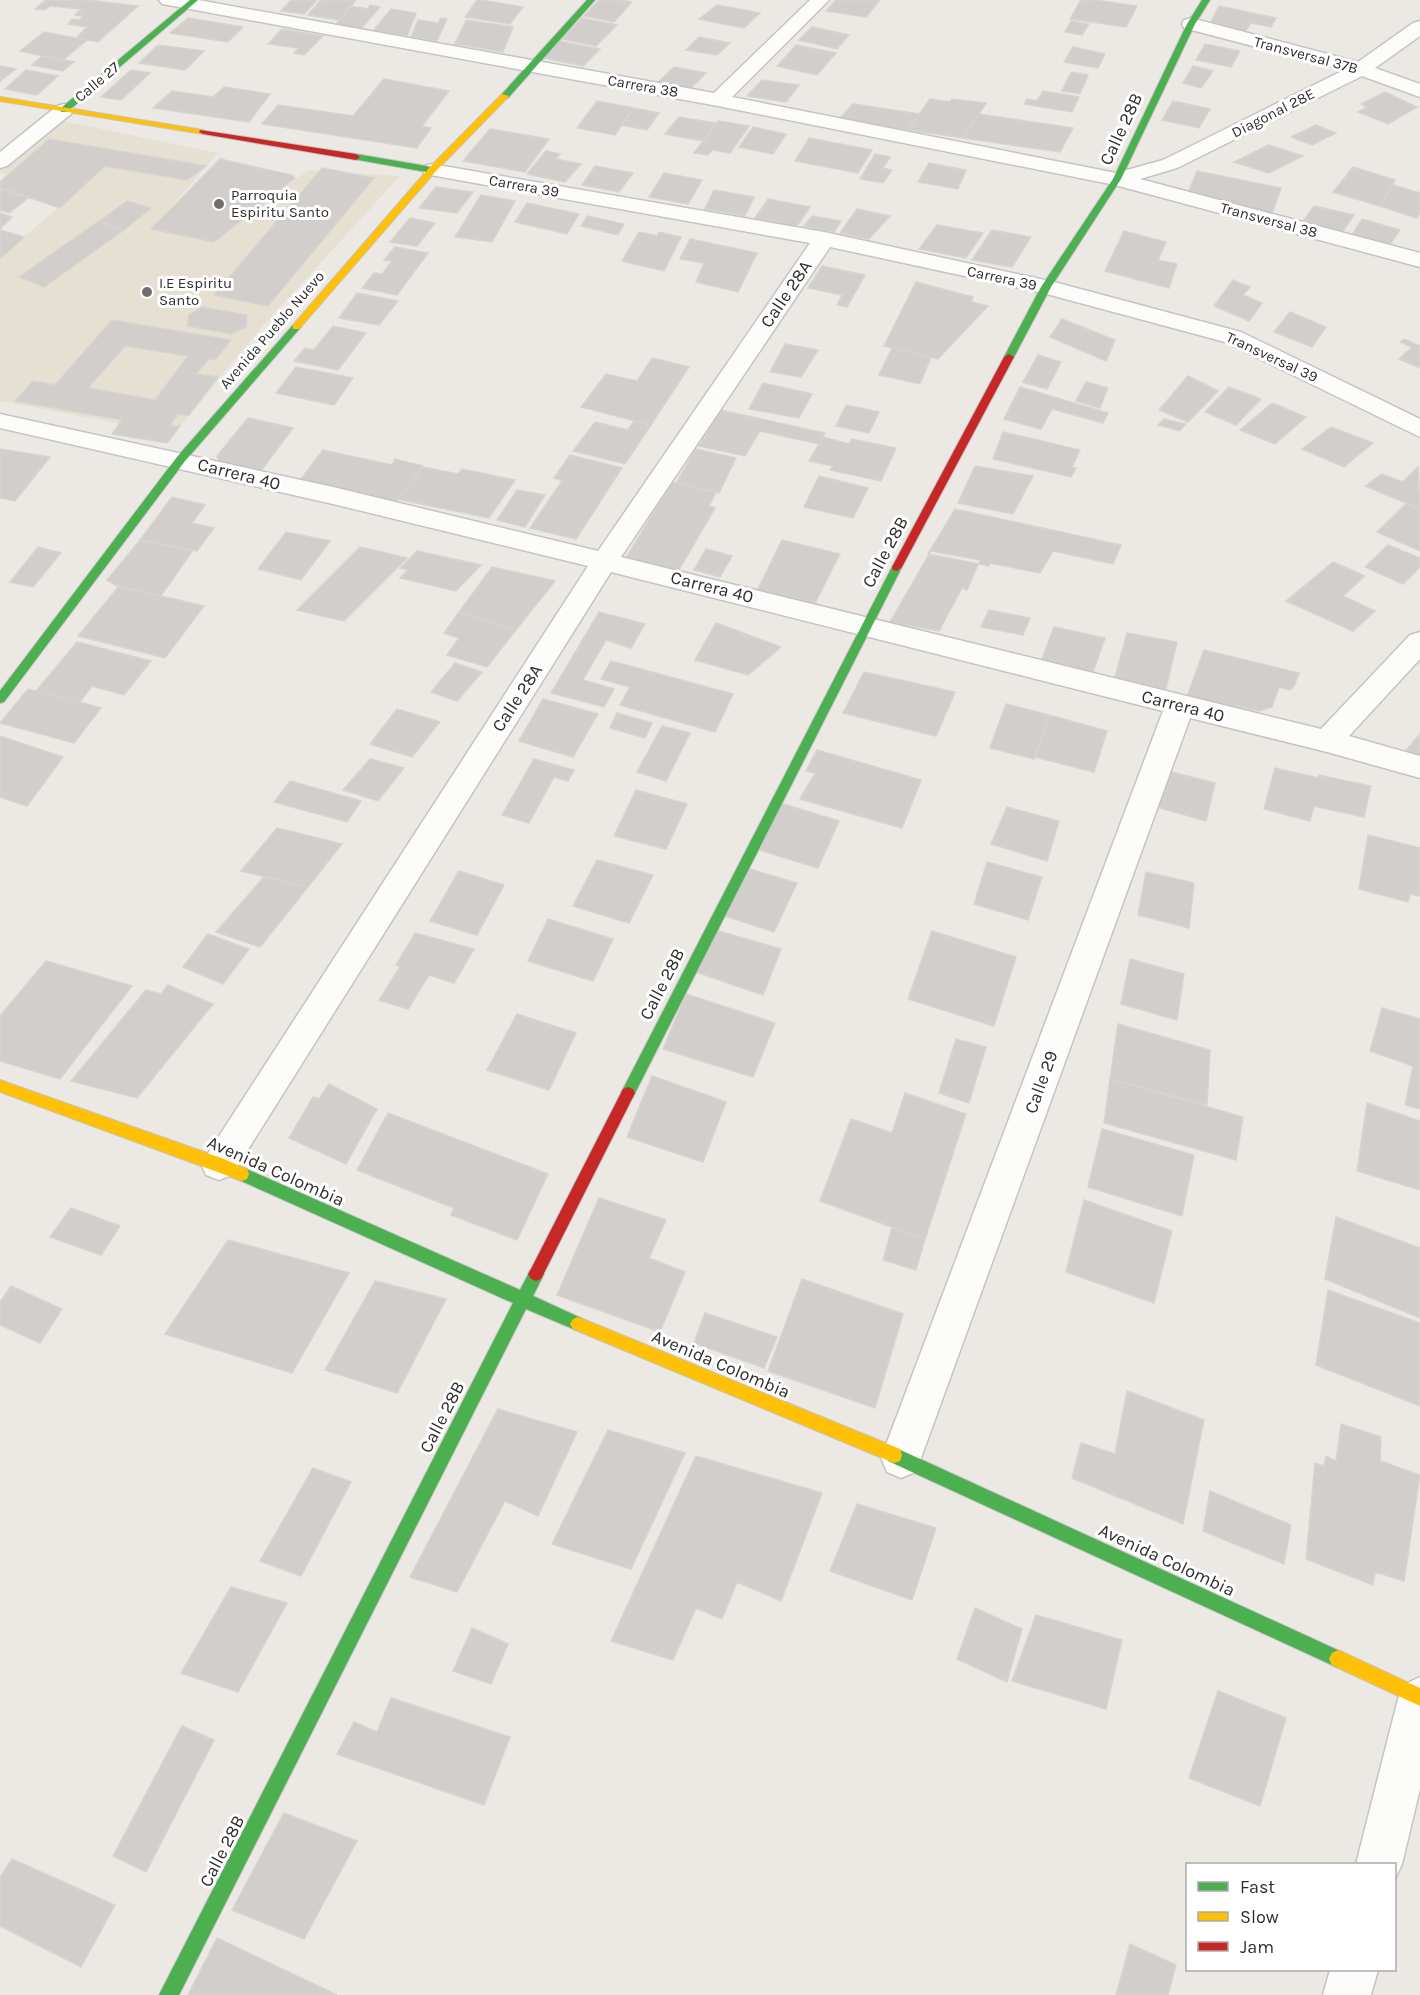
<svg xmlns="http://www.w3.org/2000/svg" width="1420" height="1995" viewBox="0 0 1420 1995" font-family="Karla,sans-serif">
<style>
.education{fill:#e6e0d3}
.building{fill:#d1cecb;stroke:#d7d4d0;stroke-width:1.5;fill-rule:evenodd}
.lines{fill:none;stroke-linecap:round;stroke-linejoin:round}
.street-casing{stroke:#c5c4c5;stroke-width:3}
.fast-casing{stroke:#c5c4c5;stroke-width:2}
.slow-casing{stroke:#c5c4c5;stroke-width:2}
.jam-casing{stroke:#c5c4c5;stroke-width:2}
.street{fill:#fcfcfb;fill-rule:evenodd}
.fast{fill:#4caf50;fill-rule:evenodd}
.slow{fill:#ffc107;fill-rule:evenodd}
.jam{fill:#c62828;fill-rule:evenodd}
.poi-dot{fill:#706f6e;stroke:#fff;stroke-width:2}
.labels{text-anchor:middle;stroke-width:6;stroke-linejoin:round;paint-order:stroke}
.far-street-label{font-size:15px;fill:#2e2e2e;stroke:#fff}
.far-poi-label{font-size:15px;fill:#2e2e2e;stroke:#fff;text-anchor:start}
.street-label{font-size:18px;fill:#2e2e2e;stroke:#fff}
</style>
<rect width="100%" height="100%" fill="#ece8e4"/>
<!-- education -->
<path class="education" d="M63,121L218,153L152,229L214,242L308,170L400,176L261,328L174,434L0,401V257L78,191L0,173V168Z"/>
<!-- building -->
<path class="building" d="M46,0H88L138,6L98,42L76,38L87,27L68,24L72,19L79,20L83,16L75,15L81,9L50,6L45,10L35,9Z
M291,0H317L304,14L281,11Z
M321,0H356L339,20L308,15Z
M477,0H481L523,7L510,24L465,17Z
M599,0H622L632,2L614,22L584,16Z
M836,0H880L866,17L826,11Z
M1081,0H1095L1137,6L1126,27L1070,19Z
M370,5L380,7L361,29L335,25L350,6L368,9Z
M717,5L760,13L744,28L699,19Z
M1219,6L1276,18L1271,27L1251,23L1245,32L1210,24Z
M391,9L416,13L407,36L373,31Z
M188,18L243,27L228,42L170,33Z
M441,18L447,19L437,41L411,37L418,20L438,23Z
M582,18L617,25L596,46L562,39Z
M466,20L513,27L503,52L455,44Z
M1071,21L1089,24L1082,35L1065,32Z
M812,27L849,35L837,49L799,40Z
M282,29L323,36L304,55L294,53L299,48L268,44Z
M44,32L76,38L87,40L63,60L20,51Z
M699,37L730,43L717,55L686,50Z
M559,41L600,49L583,66L544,58Z
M1205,44L1240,51L1231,67L1196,60Z
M158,45L204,51L185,70L139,63Z
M796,45L836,53L817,75L777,66Z
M1073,47L1105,54L1098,68L1064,62Z
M42,56L74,62L63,71L32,65Z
M0,66L16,69L0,81Z
M1193,66L1213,71L1201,88L1183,83Z
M674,67L706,73L690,89L658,82Z
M26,70L58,76L37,95L5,89Z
M131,70L150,73L121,100L101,97Z
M1071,72L1088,75L1080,94L1062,91Z
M384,79L449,91L422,126L431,128L417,148L262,124L278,105L353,116Z
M762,80L799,85L786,102L747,96Z
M224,87L270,94L249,122L153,108L172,91L213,97Z
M1043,91L1079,97L1072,112L1024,104L1027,99L1037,101Z
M1385,92L1417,107L1388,124L1358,112L1367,107L1361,104Z
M930,99L950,102L952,99L986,103L963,138L908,130Z
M597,101L634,108L615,135L577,128Z
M1173,101L1210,109L1199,128L1162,120Z
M853,104L920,114L908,130L838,120Z
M634,108L659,113L647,130L621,125Z
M979,114L1073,128L1060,152L963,138Z
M679,117L716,123L703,141L665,134Z
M718,121L749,126L730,153L712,150L708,155L694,153Z
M1316,125L1336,133L1312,145L1291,137Z
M753,127L786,134L773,154L739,147Z
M490,129L549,139L525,172L463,161Z
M809,138L872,150L858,173L795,161Z
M49,139L206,166L187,180L105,166L60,208L0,188V182Z
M1268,145L1303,156L1269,173L1234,162Z
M546,151L560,154L556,159L581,164L565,182L527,174Z
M875,154L890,157L883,168L892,170L883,183L860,179Z
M220,159L291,175L295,178L214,242L151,229Z
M929,163L966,170L958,189L918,182Z
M595,166L633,173L619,192L582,185Z
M1353,167L1395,180L1380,206L1333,192Z
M322,168L374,178L268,306L214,295Z
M1197,171L1281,188L1272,214L1188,193Z
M664,173L702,180L688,204L649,197Z
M1393,185L1420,193V212L1417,218L1380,206Z
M436,187L473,192L457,213L419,208Z
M0,188L28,198L9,213L0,210Z
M714,190L754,197L745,216L705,209Z
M481,195L515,201L492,242L455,237Z
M768,199L810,207L797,226L755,218Z
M127,201L151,208L124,230L99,221Z
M527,203L579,214L567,234L515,222Z
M1314,206L1354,215L1339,237L1299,227Z
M857,209L890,216L869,239L840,233Z
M0,213L12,217L0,229Z
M587,216L624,224L618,235L581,226Z
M812,216L841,221L834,232L804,226Z
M410,218L435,223L417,246L390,242Z
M1362,219L1400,230L1387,249L1350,238Z
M99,221L124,230L44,287L19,277Z
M937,225L983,233L966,258L919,249Z
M0,230L24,237L1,258H0Z
M992,230L1031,237L1012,267L972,260Z
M1124,231L1166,242L1158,260L1177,264L1169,288L1105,271Z
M639,232L657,236L659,232L681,237L664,271L622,261Z
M690,239L757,253L738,292L696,282L704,263L680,259Z
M395,247L428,253L397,295L362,288L374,273L382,274L392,261L384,260Z
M822,266L865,275L847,307L837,305L842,295L808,288Z
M1233,280L1250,287L1243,295L1262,303L1249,321L1214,306Z
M916,282L973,297L971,302L988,306L938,359L884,346Z
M357,293L398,301L379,325L339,318Z
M202,307L247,315L246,327L231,334L187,326L189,315Z
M1290,312L1326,327L1312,347L1274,332Z
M1062,319L1115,340L1106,361L1050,337Z
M112,320L231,340L215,360L209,359L196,374L218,377L189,415L178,414L169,426H180L167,443L112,434L122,420L15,401L33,381L55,385ZM125,346L188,356L155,400L88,388Z
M333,326L366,333L338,370L294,361L305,348L314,350Z
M1404,339L1420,346V368L1399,359L1412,347L1400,342Z
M785,344L818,350L801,377L770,372Z
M892,348L931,357L920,384L879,375Z
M1038,355L1061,362L1047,389L1023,382Z
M652,358L689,367L651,425L581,407L606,374L637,381Z
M296,367L353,378L334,405L276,393Z
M1188,376L1218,391L1188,422L1159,410Z
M1086,382L1108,388L1100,408L1076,401Z
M763,383L812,394L799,418L749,409Z
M1020,387L1108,413L1103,423L1052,409L1041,429L1004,419Z
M1229,387L1261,399L1236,425L1205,412Z
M1272,403L1306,417L1275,444L1240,430Z
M846,405L879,412L869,433L836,426Z
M720,410L825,433L819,444L760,431L745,456L699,446Z
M248,418L293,428L261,471L219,462L217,456Z
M1164,419L1186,424L1179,431L1158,425Z
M634,421L651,425L625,464L573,451L595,422L628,430Z
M1331,427L1373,443L1344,467L1302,449Z
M1003,432L1080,450L1072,467L1076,468L1071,477L993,459Z
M823,437L849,444L852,439L896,448L881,481L830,470L833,466L809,461Z
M0,449L50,457L15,501L0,498Z
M696,449L736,458L719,493L676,483Z
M323,450L392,465L395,459L423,466L394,504L297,484Z
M570,455L622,468L576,539L530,528L562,481L554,478Z
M975,466L1033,476L1013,514L958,503Z
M423,467L458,474L462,469L515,480L489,518L397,499Z
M1418,467L1420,509L1365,486L1382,474L1403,482Z
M819,476L868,488L853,518L804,507Z
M672,482L716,492L709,506L715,508L679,570L626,558Z
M517,490L545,495L525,527L497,520Z
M172,497L205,505L192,523L214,528L197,551L140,540Z
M1406,504L1420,510V551L1377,532Z
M955,509L1121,545L1113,564L1053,551L1040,573L990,563L989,566L928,554Z
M286,532L330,541L301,580L258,569Z
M140,540L193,550L161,596L117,586L107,580Z
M782,540L840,554L815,603L758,589Z
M1388,545L1420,558V567L1403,584L1365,567Z
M38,547L61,553L33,587L10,582Z
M360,547L407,558L344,621L297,610Z
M706,549L732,556L720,577L694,570Z
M417,551L481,565L456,591L400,578L408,570L400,568Z
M931,551L980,560L967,590L962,588L939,631L890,622Z
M1333,562L1365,576L1343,596L1375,611L1353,631L1286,601Z
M492,567L555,581L516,630L459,612Z
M119,586L161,596L204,606L165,658L78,636Z
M989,610L1030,618L1023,635L981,627Z
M459,612L516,630L487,667L447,655L459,638L444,633Z
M599,612L645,624L631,648L606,640L583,680L614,689L604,707L551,693Z
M716,623L781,647L748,675L695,660Z
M1054,627L1105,638L1092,675L1040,664Z
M1127,633L1177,642L1165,693L1114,681Z
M77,642L151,661L124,695L92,686L80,702L36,691Z
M1204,650L1299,673L1294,686L1290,690L1279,687L1272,707L1259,711L1187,697Z
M611,661L733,694L715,732L620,705L630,687L601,679Z
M455,663L482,672L457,701L431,692Z
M864,672L955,692L936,736L843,713Z
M28,689L80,702L101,708L74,743L0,723Z
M543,699L598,714L573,757L519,741Z
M1006,704L1049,715L1034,759L990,748Z
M397,709L440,722L412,757L370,744Z
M617,713L652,723L645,738L610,728Z
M1049,715L1107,731L1094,772L1035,757Z
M662,726L690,733L666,781L637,772Z
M1420,734V759L1402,755Z
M0,736L63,757L27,806L0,797Z
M817,750L921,780L902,828L800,799L815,773L806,771Z
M370,759L404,768L378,801L343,790Z
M534,759L574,770L568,781L554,777L529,823L502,815Z
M1275,768L1318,778L1319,775L1371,786L1364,817L1314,806L1310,821L1264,809Z
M1164,770L1215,783L1206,821L1157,807Z
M290,781L361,801L347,822L274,802Z
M636,790L687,804L666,849L614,836Z
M780,803L839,821L818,868L756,849Z
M1007,807L1059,821L1047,861L991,844Z
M277,828L342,844L308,887L241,871Z
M1368,835L1420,848V896L1410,894L1408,902L1359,889Z
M597,860L653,875L629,923L573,906Z
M987,862L1042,877L1028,920L974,904Z
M746,868L797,883L774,932L722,915Z
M459,871L504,885L477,935L430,921Z
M1146,872L1194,883L1189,928L1138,915Z
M264,877L308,887L260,947L216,932Z
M548,919L613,939L593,981L528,961Z
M715,930L781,949L763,995L696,972Z
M932,931L1016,957L994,1026L908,999Z
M415,933L474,949L454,983L429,975L408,1009L379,1000L400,967L396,965Z
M208,934L249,949L223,984L183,967Z
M1130,959L1184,974L1177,1020L1121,1004Z
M46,961L132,986L60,1079L0,1061V1016Z
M168,985L213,1004L137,1098L71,1081L146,990L161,994Z
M686,994L775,1023L753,1077L663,1049Z
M1382,1008L1420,1019V1109L1405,1105L1413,1066L1370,1051Z
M517,1014L576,1033L549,1090L487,1070Z
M1118,1024L1210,1050L1207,1105L1110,1079Z
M956,1039L986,1047L969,1103L939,1093Z
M652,1076L726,1102L703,1162L627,1137Z
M1110,1079L1243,1117L1236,1160L1104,1123Z
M329,1084L377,1109L346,1164L289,1138L313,1097L319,1099Z
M905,1093L966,1114L925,1239L820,1201L851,1119L892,1133Z
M1367,1103L1420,1121V1190L1357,1171Z
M388,1113L548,1174L517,1240L451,1215L454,1208L357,1170Z
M1102,1129L1194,1155L1182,1216L1088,1187Z
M599,1198L666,1220L649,1258L685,1272L660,1332L557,1295Z
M1084,1200L1172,1231L1154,1303L1066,1272Z
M71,1208L120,1226L101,1255L50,1237Z
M1336,1217L1420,1248V1318L1325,1279Z
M892,1227L925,1239L916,1270L883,1260Z
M228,1240L349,1273L292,1373L165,1334Z
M802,1279L903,1314L875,1408L768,1371Z
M375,1281L446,1299L397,1393L325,1370Z
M11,1286L62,1309L40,1343L0,1325V1302Z
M1328,1290L1420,1323V1406L1316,1365Z
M705,1313L777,1337L764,1368L694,1343Z
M1127,1391L1204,1420L1183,1524L1072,1478L1081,1443L1115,1454Z
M498,1409L577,1432L538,1516L505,1501L457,1592L410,1577Z
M1341,1424L1381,1437L1380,1461L1420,1475L1404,1581L1375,1572L1373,1585L1306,1559L1315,1463L1324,1466L1326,1456L1336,1461Z
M608,1430L685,1453L631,1569L552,1544Z
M696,1456L822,1493L781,1601L737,1582L722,1619L696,1608L673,1660L611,1641Z
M313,1468L351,1482L301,1576L260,1561Z
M1210,1491L1291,1525L1284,1564L1203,1531Z
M857,1504L936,1528L912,1600L830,1571Z
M231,1587L287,1603L238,1692L181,1673Z
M975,1608L1022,1629L1007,1682L957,1659Z
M1036,1615L1122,1640L1106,1709L1012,1681Z
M472,1628L508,1644L491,1684L453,1671Z
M1218,1691L1286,1718L1260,1806L1189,1778Z
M391,1698L510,1737L484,1805L337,1754L354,1722L377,1732Z
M182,1726L214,1740L146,1872L113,1856Z
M284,1813L357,1841L304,1939L232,1910Z
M12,1859L115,1905L81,1967L0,1926V1877Z
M217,1938L337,1995H188Z
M1130,1944L1176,1965L1168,1995H1116Z"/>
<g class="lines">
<!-- street casing -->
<g class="street-casing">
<path id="street" d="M159,0H198L714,93L810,0H829L732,97L1116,173L1163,160L1344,70L1184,28L1182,24L1184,20L1191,18L1358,62L1413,23L1420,21V36L1375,68L1420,84V97L1362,76L1177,168L1140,179L1420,253V267L1115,185L718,106L168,5L162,4Z
M64,104L71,106L74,110L71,114L7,166L0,168V152L57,106Z
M432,164L824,232L1054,282L1241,332L1420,419V437L1225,342L1043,293L830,247L621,557L1321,729L1410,635L1420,632V659L1349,736L1420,756V778L1327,752L1190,718L921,1458L915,1472L901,1478L887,1472L881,1458L1163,711L611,572L232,1175L219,1180L206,1175L201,1164L588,566L333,504L0,428V414L333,487L598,551L810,243L425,174L422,170L425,166Z
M1420,1677V1789L1402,1864L1394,1881V1864H1356L1398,1699L1405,1684Z
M1330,1970H1378L1371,1995H1323Z"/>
</g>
<!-- fast casing -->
<g class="fast-casing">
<path id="fast" d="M190,0H198L67,112H61V108Z
M587,0H595L508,98H502V94Z
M1202,0H1210L1195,24L1121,179L1051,287L1014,357L1006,359L1004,357L1041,287L1113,179L1187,24Z
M356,154L432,167L436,170L432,173L353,159L352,157Z
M293,325L301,327L185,461L4,702L0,703V691L177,457Z
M897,563L902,567L633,1097L628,1099L623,1097L621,1093L623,1089L892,567Z
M242,1167L520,1290L531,1269L536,1267L541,1269L544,1274L533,1296L583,1319L586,1324L583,1329L578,1331L526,1309L179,1995H159L513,1303L237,1179L235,1174L237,1169Z
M894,1447L1344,1653L1347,1659L1344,1665L1338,1668L1332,1665L888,1461L886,1455L888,1449Z"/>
</g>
<!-- slow casing -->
<g class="slow-casing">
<path id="slow" d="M502,94L509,96L435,172L299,329H293V325L429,168Z
M0,97L203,130L207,132L203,134L0,101Z
M0,1080L224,1159L247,1169L249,1174L247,1179L242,1181L0,1092Z
M578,1317L900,1449L902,1455L900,1461L894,1463L573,1329L570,1324L573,1319Z
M1338,1650L1420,1688V1706L1332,1665L1329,1659L1332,1653Z"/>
</g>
<!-- jam casing -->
<g class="jam-casing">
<path id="jam" d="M200,130L356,154L360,157L356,160L203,134L199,132Z
M1009,354L1014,357L902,567L897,571L893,570L892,567L1004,357Z
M628,1087L633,1089L635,1093L541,1279L536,1281L531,1279L528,1274L531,1269L623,1089Z"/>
</g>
<!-- street -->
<use href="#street" class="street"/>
<!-- fast -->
<use href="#fast" class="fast"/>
<!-- slow -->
<use href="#slow" class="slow"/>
<!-- jam -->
<use href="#jam" class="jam"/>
</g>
<!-- markers -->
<g class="poi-dot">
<circle cx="219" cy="204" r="6"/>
<circle cx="147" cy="292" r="6"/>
</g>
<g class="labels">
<!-- far-street labels -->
<g class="far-street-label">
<text transform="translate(1306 55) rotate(15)" y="5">Transversal 37B</text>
<text transform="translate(97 82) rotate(-40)" y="5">Calle 27</text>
<text transform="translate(643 86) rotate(10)" y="5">Carrera 38</text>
<text transform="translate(1273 113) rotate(-27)" y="5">Diagonal 28E</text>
<text transform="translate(524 186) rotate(10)" y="5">Carrera 39</text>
<text transform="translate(1269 220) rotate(15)" y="5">Transversal 38</text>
<text transform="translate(1002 278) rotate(12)" y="5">Carrera 39</text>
<text transform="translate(272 330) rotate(-49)" y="5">Avenida Pueblo Nuevo</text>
<text transform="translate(1272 357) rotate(25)" y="5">Transversal 39</text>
</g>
<!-- far-poi labels -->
<g class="far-poi-label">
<text x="231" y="200">Parroquia<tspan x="231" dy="17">Espiritu Santo</tspan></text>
<text x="159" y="288">I.E Espiritu<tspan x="159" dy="17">Santo</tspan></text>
</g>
<!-- street labels -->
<g class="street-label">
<text transform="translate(1121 129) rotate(-65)" y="6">Calle 28B</text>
<text transform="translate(786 294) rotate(-56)" y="6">Calle 28A</text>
<text transform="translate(239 474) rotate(14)" y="6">Carrera 40</text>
<text transform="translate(885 552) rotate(-62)" y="6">Calle 28B</text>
<text transform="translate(712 587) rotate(14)" y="6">Carrera 40</text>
<text transform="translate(517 698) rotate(-57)" y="6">Calle 28A</text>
<text transform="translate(1183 706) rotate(14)" y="6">Carrera 40</text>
<text transform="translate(662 984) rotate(-63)" y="6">Calle 28B</text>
<text transform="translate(1041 1082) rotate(-70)" y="6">Calle 29</text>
<text transform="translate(276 1171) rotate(24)" y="6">Avenida Colombia</text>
<text transform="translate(721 1364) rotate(23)" y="6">Avenida Colombia</text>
<text transform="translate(442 1417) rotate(-63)" y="6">Calle 28B</text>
<text transform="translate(1167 1560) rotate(25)" y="6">Avenida Colombia</text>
<text transform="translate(222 1851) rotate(-63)" y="6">Calle 28B</text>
</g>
</g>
<!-- legend -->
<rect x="1186" y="1863" width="210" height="108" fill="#ffffff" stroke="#ababab" stroke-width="1.5"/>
<rect x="1198" y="1882" width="30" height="9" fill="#4caf50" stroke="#ababab" stroke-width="1.5"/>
<text x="1240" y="1893" font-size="18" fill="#2e2e2e">Fast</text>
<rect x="1198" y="1912" width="30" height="9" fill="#ffc107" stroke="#ababab" stroke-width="1.5"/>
<text x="1240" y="1923" font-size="18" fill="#2e2e2e">Slow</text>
<rect x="1198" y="1942" width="30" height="9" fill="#c62828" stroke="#ababab" stroke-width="1.5"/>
<text x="1240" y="1953" font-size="18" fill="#2e2e2e">Jam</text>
</svg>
